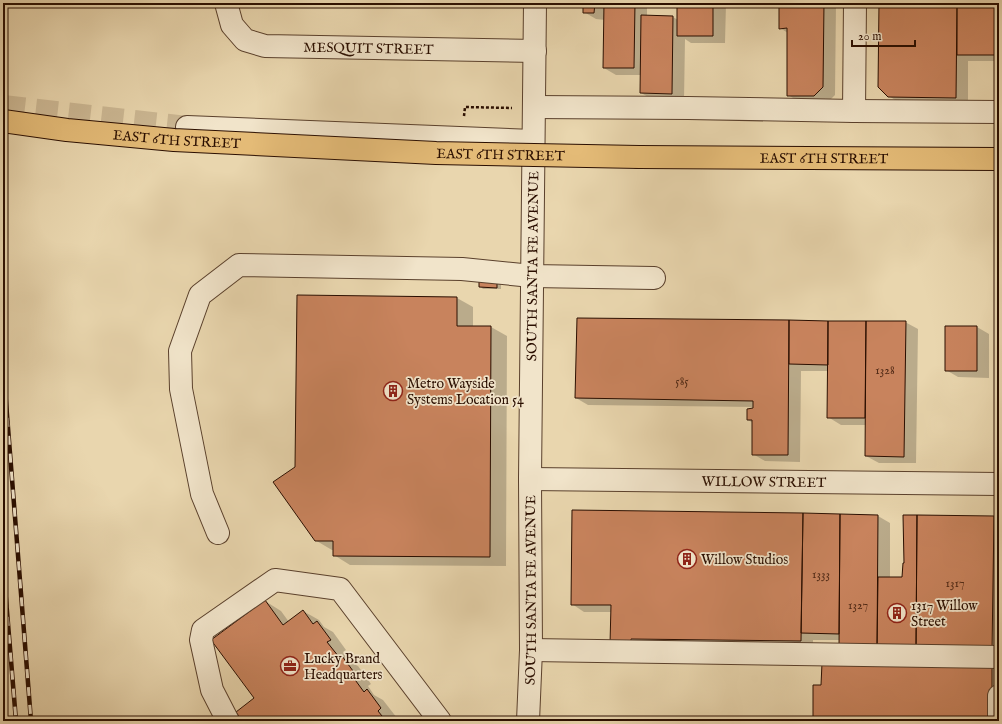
<svg xmlns="http://www.w3.org/2000/svg" width="1002" height="724" viewBox="0 0 1002 724" font-family="'IM FELL English',serif">
<style>
.shadow{fill:#0003}
.building{fill:#c8835d;stroke:#2a0e00}
.lines{fill:none;stroke-linecap:round;stroke-linejoin:round}
.minor-tunnel{stroke:#ccb894;stroke-width:22;stroke-dasharray:22 11;stroke-linecap:butt}
.minor-casing{stroke:#5a402c;stroke-width:24}
.major-casing{stroke:#2a0e00;stroke-width:24}
.path{stroke:#2a0e00;stroke-width:2.5;stroke-dasharray:3 2;stroke-linecap:butt}
.minor{stroke:#f1e4ca;stroke-width:22}
.major{stroke:#e4bb77;stroke-width:22}
.rail-casing{stroke:#2a0e00;stroke-width:4.5}
.rail{stroke:#f1e4ca;stroke-width:3;stroke-dasharray:9;stroke-linecap:butt}
.major-bridge-casing{stroke:#2a0e00;stroke-width:24;stroke-linecap:butt}
.major-bridge{stroke:#e4bb77;stroke-width:22}
.labels{text-anchor:middle;stroke-width:3.5;stroke-linejoin:round;paint-order:stroke}
.number-label{font-size:12px;fill:#522b17}
.street-label{font-size:14px;fill:#2a0e00;stroke:#f1e4ca}
.poi-label{font-size:14px;fill:#2a0e00;stroke:#f1e4ca;text-anchor:start}
</style>
<rect width="100%" height="100%" fill="#e9d6ae"/>
<filter id="stains"><feTurbulence type="fractalNoise" baseFrequency=".005" numOctaves="4"/><feColorMatrix values="0 0 0 0 .2 0 0 0 0 .09 0 0 0 0 .02 0 0 0 .5 -.17"/></filter>
<radialGradient id="worn" r=".72"><stop offset=".6" stop-color="#630" stop-opacity="0"/><stop offset="1" stop-color="#630" stop-opacity=".3"/></radialGradient>
<!-- shadow -->
<path class="shadow" d="M584,3H647V16L673,17L678,20V3H724L726,4L725,43H691L685,39L684,100H654L641,93V75H616L604,68L605,20L596,19L584,12Z
M780,3H836L835,95L827,103L800,102L788,95V33L780,28Z
M881,3H999V61H968V104H901L889,96Z
M501,281V289H483L480,286Z
M457,298L473,307V327H491L507,336L506,566L350,565L334,555V550H332L315,540L296,467Z
M752,321L905,322L918,329L916,463H879L866,456L867,425H841L828,417L829,371H801L800,462L765,461L753,454V423L748,420L754,409V407L588,405L576,398Z
M977,327L989,334V378L958,377L946,370Z
M573,511L878,516L890,523V578H903L994,517L999,520V657L852,655L840,640H813V648L624,651L612,612H584L572,604Z
M265,601L281,611L289,622L303,611L319,620L324,627L333,632L346,650L343,652L350,662L358,666L371,684L368,686L374,695L383,700L397,718L393,720L394,721H244L255,698Z
M992,666L999,670V721H814L822,686Z"/>
<!-- building -->
<path class="building" d="M583,3H595L594,13H583Z
M604,3H635L634,68H603Z
M677,3H713V36H677Z
M779,3H824L823,87L814,96H787V28L779,29Z
M879,3H957L956,98L888,97L878,87Z
M957,3H999V55H957Z
M641,15L673,16L672,94L640,93Z
M479,278H497V288L479,287Z
M297,295L457,297V326H491L490,557L333,556V541H315L273,482L295,467Z
M577,318L789,320L788,455H752V420H747V409L753,408V401L575,398Z
M789,320L828,321V365L789,364Z
M828,321H866L865,418H827Z
M866,321H906L904,457L865,456Z
M945,326H977V371H945Z
M572,510L803,513L801,641L631,639V645L610,644L611,605H571Z
M803,513L840,514L839,634L801,633Z
M840,514L878,515L877,649L839,648Z
M903,515H917L916,649H877L878,577H902L903,563H904Z
M917,515L994,516L992,650L916,649Z
M265,600L283,625L303,610L313,624L317,621L331,640L327,642L339,657L342,656L356,675L353,677L364,692L367,689L381,708L378,711L386,721H242L236,712L254,698L211,640Z
M822,663L992,665V721H813V685H821Z"/>
<g class="lines">
<!-- minor-tunnel -->
<path class="minor-tunnel" d="M3,106L187,127"/>
<!-- minor casing -->
<g class="minor-casing">
<g id="minor">
<path id="s1" d="M226,3L232,25L245,40L265,46L535,51"/>
<path d="M534,107L688,108L854,111L999,112"/>
<path d="M854,111L855,3"/>
<path d="M187,127L533,141"/>
<path id="s2" d="M530,479L999,484"/>
<path d="M218,533L202,494L181,389L180,351L200,295L239,265L462,269L532,276L654,278"/>
<path d="M531,650L999,657"/>
<path d="M228,721L212,690L201,640L203,630L275,580L340,589L440,721"/>
<path id="s3" d="M528,721L531,650L530,479L535,3"/>
<path d="M999,721V696"/>
</g>
</g>
<!-- major casing -->
<g class="major-casing">
<g id="major">
<path id="s4" d="M639,157L999,159"/>
</g>
</g>
<!-- path -->
<path class="path" d="M464,116L465,107L512,108"/>
<!-- minor -->
<use href="#minor" class="minor"/>
<!-- major -->
<use href="#major" class="major"/>
<!-- rail casing -->
<g class="rail-casing">
<path id="rail" d="M3,364L31,721
M3,563L16,721"/>
</g>
<!-- rail -->
<use href="#rail" class="rail"/>
<!-- major-bridge casing -->
<g class="major-bridge-casing">
<g id="major-bridge">
<path id="s5" d="M3,121L67,130L174,140L436,153L639,157"/>
</g>
</g>
<!-- major-bridge -->
<use href="#major-bridge" class="major-bridge"/>
</g>
<!-- icons -->
<defs>
<g id="building-ring" transform="scale(1)"><circle r="9.5" fill="#f1e4ca" stroke="#8f2418" stroke-width="1.5"/><path d="M-4-6H4V6H1V3H-1V6H-4ZM-2.5-4.3h1.7v1.8h-1.7ZM.8-4.3h1.7v1.8H.8ZM-2.5-1h1.7V.8h-1.7ZM.8-1h1.7V.8H.8Z" fill="#8f2418"/></g>
<g id="office-ring" transform="scale(1)"><circle r="9.5" fill="#f1e4ca" stroke="#8f2418" stroke-width="1.5"/><path d="M-6-3h4V-5.5h4V-3h4V5H-6ZM-1-4.5V-3h2v-1.5ZM-6 0V1H6V0Z" fill="#8f2418"/></g>
</defs>
<g fill-rule="evenodd">
<use href="#building-ring" x="393" y="391"/>
<use href="#building-ring" x="687" y="559"/>
<use href="#building-ring" x="897" y="613"/>
<use href="#office-ring" x="290" y="666"/>
</g>
<g class="labels">
<!-- number labels -->
<g class="number-label">
<text x="885" y="374">1328</text>
<text x="682" y="385">585</text>
<text x="821" y="578">1333</text>
<text x="955" y="587">1317</text>
<text x="858" y="609">1327</text>
</g>
<!-- street labels -->
<g class="street-label">
<text dy="5" stroke="none"><textPath href="#s1" startOffset="167">MESQUIT STREET</textPath></text>
<text dy="5" stroke="none"><textPath href="#s5" startOffset="175">EAST 6TH STREET</textPath></text>
<text dy="5" stroke="none"><textPath href="#s5" startOffset="499">EAST 6TH STREET</textPath></text>
<text dy="5" stroke="none"><textPath href="#s4" startOffset="185">EAST 6TH STREET</textPath></text>
<text dy="5" stroke="none"><textPath href="#s3" startOffset="455">SOUTH SANTA FE AVENUE</textPath></text>
<text dy="5" stroke="none"><textPath href="#s2" startOffset="234">WILLOW STREET</textPath></text>
<text dy="5" stroke="none"><textPath href="#s3" startOffset="131">SOUTH SANTA FE AVENUE</textPath></text>
</g>
<!-- poi labels -->
<g class="poi-label">
<text x="407" y="388">Metro Wayside<tspan x="407" dy="16">Systems Location 54</tspan></text>
<text x="701" y="564">Willow Studios</text>
<text x="911" y="610">1317 Willow<tspan x="911" dy="16">Street</tspan></text>
<text x="304" y="663">Lucky Brand<tspan x="304" dy="16">Headquarters</tspan></text>
</g>
</g>
<!-- margin -->
<rect width="1002" height="724" fill="none" stroke="#e9d6ae" stroke-width="16"/>
<rect x="4" y="4" width="994" height="716" fill="none" stroke="#2a0e00" stroke-width="2"/>
<rect x="8" y="8" width="986" height="708" fill="none" stroke="#2a0e00"/>
<!-- scale -->
<path d="M852 40v6h63v-6" fill="none" stroke="#2a0e00" stroke-width="2"/>
<text x="858" y="40" font-size="12" fill="#2a0e00" stroke="#f1e4ca" stroke-width="3" paint-order="stroke">20 m</text>
<rect width="100%" height="100%" filter="url(#stains)"/>
<rect width="100%" height="100%" fill="url(#worn)"/>
</svg>
